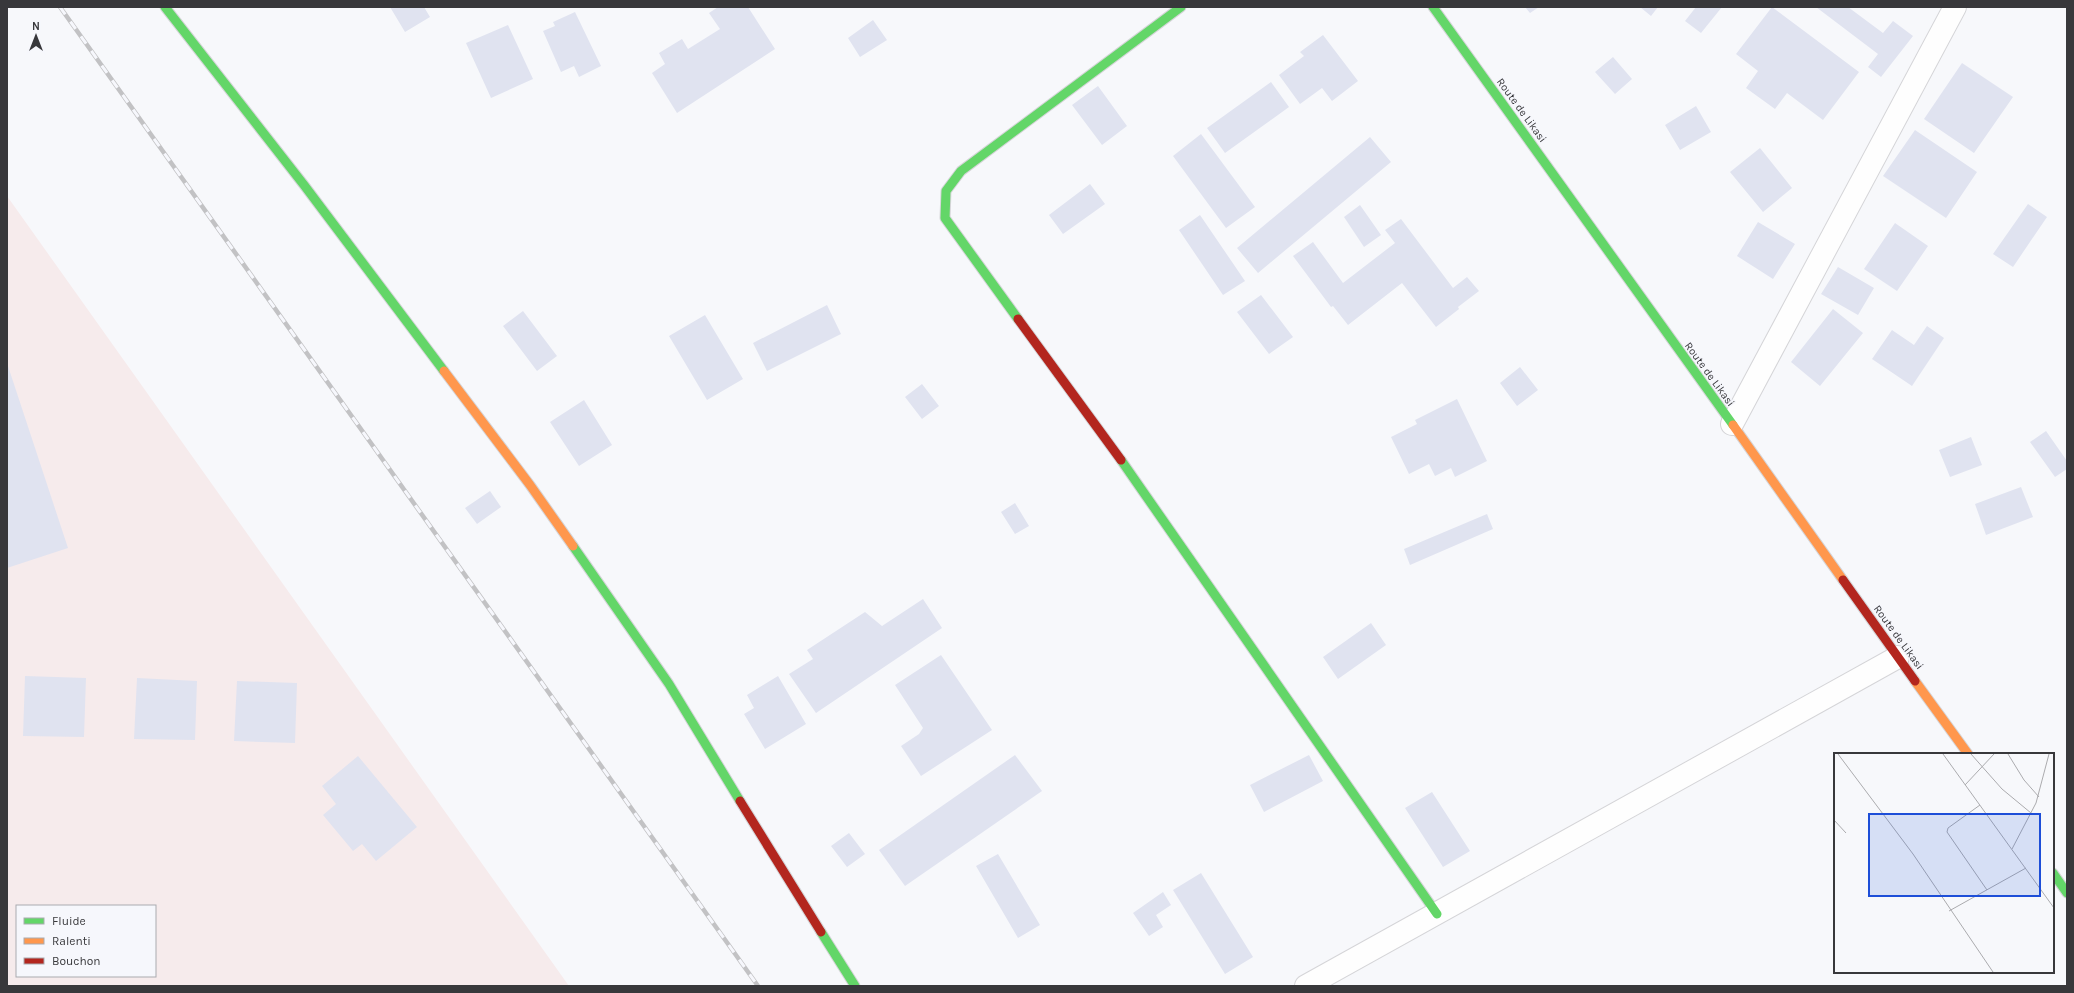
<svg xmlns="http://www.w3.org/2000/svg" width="2074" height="993" viewBox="0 0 2074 993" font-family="Karla,sans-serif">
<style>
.industrial{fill:#f6ebec;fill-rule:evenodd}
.building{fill:#e0e3f0}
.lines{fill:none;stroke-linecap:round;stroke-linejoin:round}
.street-casing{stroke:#d5d5d8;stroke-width:24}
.fast-casing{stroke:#d5d5d8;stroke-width:11}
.slow-casing{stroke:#d5d5d8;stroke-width:11}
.jam-casing{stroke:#d5d5d8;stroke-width:11}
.street{stroke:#fefefe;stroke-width:22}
.fast{stroke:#63d668;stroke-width:9}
.slow{stroke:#ff974d;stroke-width:9}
.jam{stroke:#b3261e;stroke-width:9}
.rail-casing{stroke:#c2c2c4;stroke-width:4.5}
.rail{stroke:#f6f7fc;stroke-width:3;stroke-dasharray:9;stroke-linecap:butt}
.labels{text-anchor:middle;stroke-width:3;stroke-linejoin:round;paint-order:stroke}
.street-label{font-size:11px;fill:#38383b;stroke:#f6f7fc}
.inset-road{fill:none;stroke:#ababae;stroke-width:1}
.view{fill:#1d4ed8;fill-opacity:0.15;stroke:#1d4ed8;stroke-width:2}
.inset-edge{fill:none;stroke:#38383b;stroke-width:2}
</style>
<rect width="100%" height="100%" fill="#f7f8fb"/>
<!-- industrial -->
<path class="industrial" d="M7,196L569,986H7ZM17,906H155V976H17Z"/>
<!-- building -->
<path class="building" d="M390,7H424L430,17L405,32Z
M718,7H748L775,49L677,113L652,73L665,64L659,53L682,39L688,49L720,29L709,13Z
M1525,7H1539L1530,13Z
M1640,7H1658L1651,16Z
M1696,7H1722L1701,33L1685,21Z
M1772,7L1859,72L1823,120L1787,93L1775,109L1746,88L1758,71L1736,54Z
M1816,7H1848L1883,33L1893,21L1913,36L1881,77L1868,67L1878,54Z
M575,12L601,66L579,77L574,66L561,72L543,31L555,26L553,22Z
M873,20L887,40L860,57L848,38Z
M508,25L533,79L491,98L466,43Z
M1323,35L1358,81L1332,101L1322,88L1300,104L1279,75L1304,56L1300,52Z
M1613,57L1632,79L1615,94L1595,72Z
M1962,63L2013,97L1974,153L1924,119Z
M1271,82L1289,107L1225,153L1207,128Z
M1098,86L1127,126L1102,145L1072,105Z
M1696,106L1711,132L1680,150L1665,125Z
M1915,130L1977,172L1946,218L1883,176Z
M1201,134L1255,207L1226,228L1173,156Z
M1370,137L1391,162L1258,273L1237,248Z
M1760,148L1792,188L1763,212L1730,172Z
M1090,184L1105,204L1063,234L1049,215Z
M2028,204L2047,217L2013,267L1993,254Z
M1360,205L1381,235L1364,247L1344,217Z
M1200,215L1245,281L1223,295L1179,230Z
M1401,219L1453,288L1467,277L1479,291L1458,307L1459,309L1436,327L1402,283L1348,325L1333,306L1331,307L1293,256L1313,242L1343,283L1395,243L1385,230Z
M1758,222L1795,244L1773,279L1737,256Z
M1895,223L1928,246L1897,291L1864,269Z
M1838,267L1874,288L1858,315L1821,294Z
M1261,295L1293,337L1269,354L1237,312Z
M827,305L841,334L767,371L753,343Z
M1833,309L1863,333L1820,386L1791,362Z
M523,311L557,356L537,371L503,326Z
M705,315L743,379L707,400L669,336Z
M1927,326L1944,338L1912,386L1872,359L1892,330L1914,345Z
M7,363L68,548L7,568Z
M1520,367L1538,390L1517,406L1500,383Z
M922,384L939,406L922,419L905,397Z
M1457,399L1487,461L1455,477L1451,468L1435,476L1429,464L1409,474L1391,437L1417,424L1415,420Z
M584,400L612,445L579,466L550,422Z
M2046,431L2067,461V469L2055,477L2030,442Z
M1971,437L1982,465L1950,477L1939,450Z
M2021,487L2033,517L1986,535L1975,504Z
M490,491L501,507L477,524L465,508Z
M1015,503L1029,526L1015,534L1001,512Z
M1487,514L1493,529L1410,565L1404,549Z
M923,599L942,628L816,713L789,674L813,659L807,650L865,612L882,626Z
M1371,623L1386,645L1338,679L1323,657Z
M941,655L992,730L921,776L901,746L919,734L923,728L895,685Z
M25,676L86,678L84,737L23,736Z
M778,676L806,724L765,749L744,714L754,708L747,695Z
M137,678L197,681L195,740L134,739Z
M237,681L297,683L295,743L234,741Z
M1015,755L1042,791L905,886L879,850Z
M1309,755L1323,781L1264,812L1250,785Z
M358,756L417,827L376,861L362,844L353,851L323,815L336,804L322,786Z
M1432,792L1470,851L1443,867L1405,808Z
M849,833L865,854L847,867L831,846Z
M998,854L1040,925L1018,938L976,866Z
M1201,873L1253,957L1225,974L1173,890Z
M1163,892L1171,905L1156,915L1163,927L1149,936L1133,913Z"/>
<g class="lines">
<!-- street casing -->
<g class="street-casing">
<path id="street" d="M1732,424L1955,7
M1306,986L1898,657"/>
</g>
<!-- fast casing -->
<g class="fast-casing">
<path id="fast" d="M165,7L304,185L444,371
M1433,7L1733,425
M1018,319L945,218L946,191L961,171L1181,7
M1121,460L1437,914
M573,546L669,684L740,801
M2053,873L2067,893
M821,932L855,986"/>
</g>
<!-- slow casing -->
<g class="slow-casing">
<path id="slow" d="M444,371L530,485L573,546
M1733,425L1843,580
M1915,681L1968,754"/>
</g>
<!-- jam casing -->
<g class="jam-casing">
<path id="jam" d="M1018,319L1121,460
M1843,580L1915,681
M740,801L821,932"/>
</g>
<!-- street -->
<use href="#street" class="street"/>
<!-- fast -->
<use href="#fast" class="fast"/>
<!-- slow -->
<use href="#slow" class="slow"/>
<!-- jam -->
<use href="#jam" class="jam"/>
<!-- rail casing -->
<g class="rail-casing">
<path id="rail" d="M60,7L758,986"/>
</g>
<!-- rail -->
<use href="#rail" class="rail"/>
</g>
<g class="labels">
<!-- street labels -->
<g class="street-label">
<text transform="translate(1522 110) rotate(54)" y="4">Route de Likasi</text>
<text transform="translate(1710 374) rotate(54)" y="4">Route de Likasi</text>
<text transform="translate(1899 637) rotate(54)" y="4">Route de Likasi</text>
</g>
</g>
<!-- overview -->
<g transform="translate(1834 753)">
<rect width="220" height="220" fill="#f7f8fb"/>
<path class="inset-road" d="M4,1L79,101L159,219M109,1L220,155M137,1L168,36L197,60M174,1L190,27L205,44M131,32L160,1M146,52L114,75L113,79L153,137M0,67L12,80M178,96L202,50L215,1M115,158L192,115"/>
<path class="view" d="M35,61H206V143H35Z"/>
<rect width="220" height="220" class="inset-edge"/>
</g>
<!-- border -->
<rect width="2074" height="993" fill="none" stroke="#38383b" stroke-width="16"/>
<!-- legend -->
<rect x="16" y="905" width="140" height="72" fill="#f6f7fc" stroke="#aaabaf"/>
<rect x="24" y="918" width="20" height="6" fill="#63d668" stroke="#aaabaf"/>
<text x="52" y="925" font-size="12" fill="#38383b">Fluide</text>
<rect x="24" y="938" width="20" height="6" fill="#ff974d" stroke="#aaabaf"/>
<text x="52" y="945" font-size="12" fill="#38383b">Ralenti</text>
<rect x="24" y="958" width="20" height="6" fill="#b3261e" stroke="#aaabaf"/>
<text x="52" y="965" font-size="12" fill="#38383b">Bouchon</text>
<!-- north arrow -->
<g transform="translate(36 36)" stroke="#f6f7fc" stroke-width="3" paint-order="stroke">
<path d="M0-3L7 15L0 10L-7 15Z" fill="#38383b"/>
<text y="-6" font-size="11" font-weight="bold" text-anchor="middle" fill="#38383b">N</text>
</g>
</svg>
